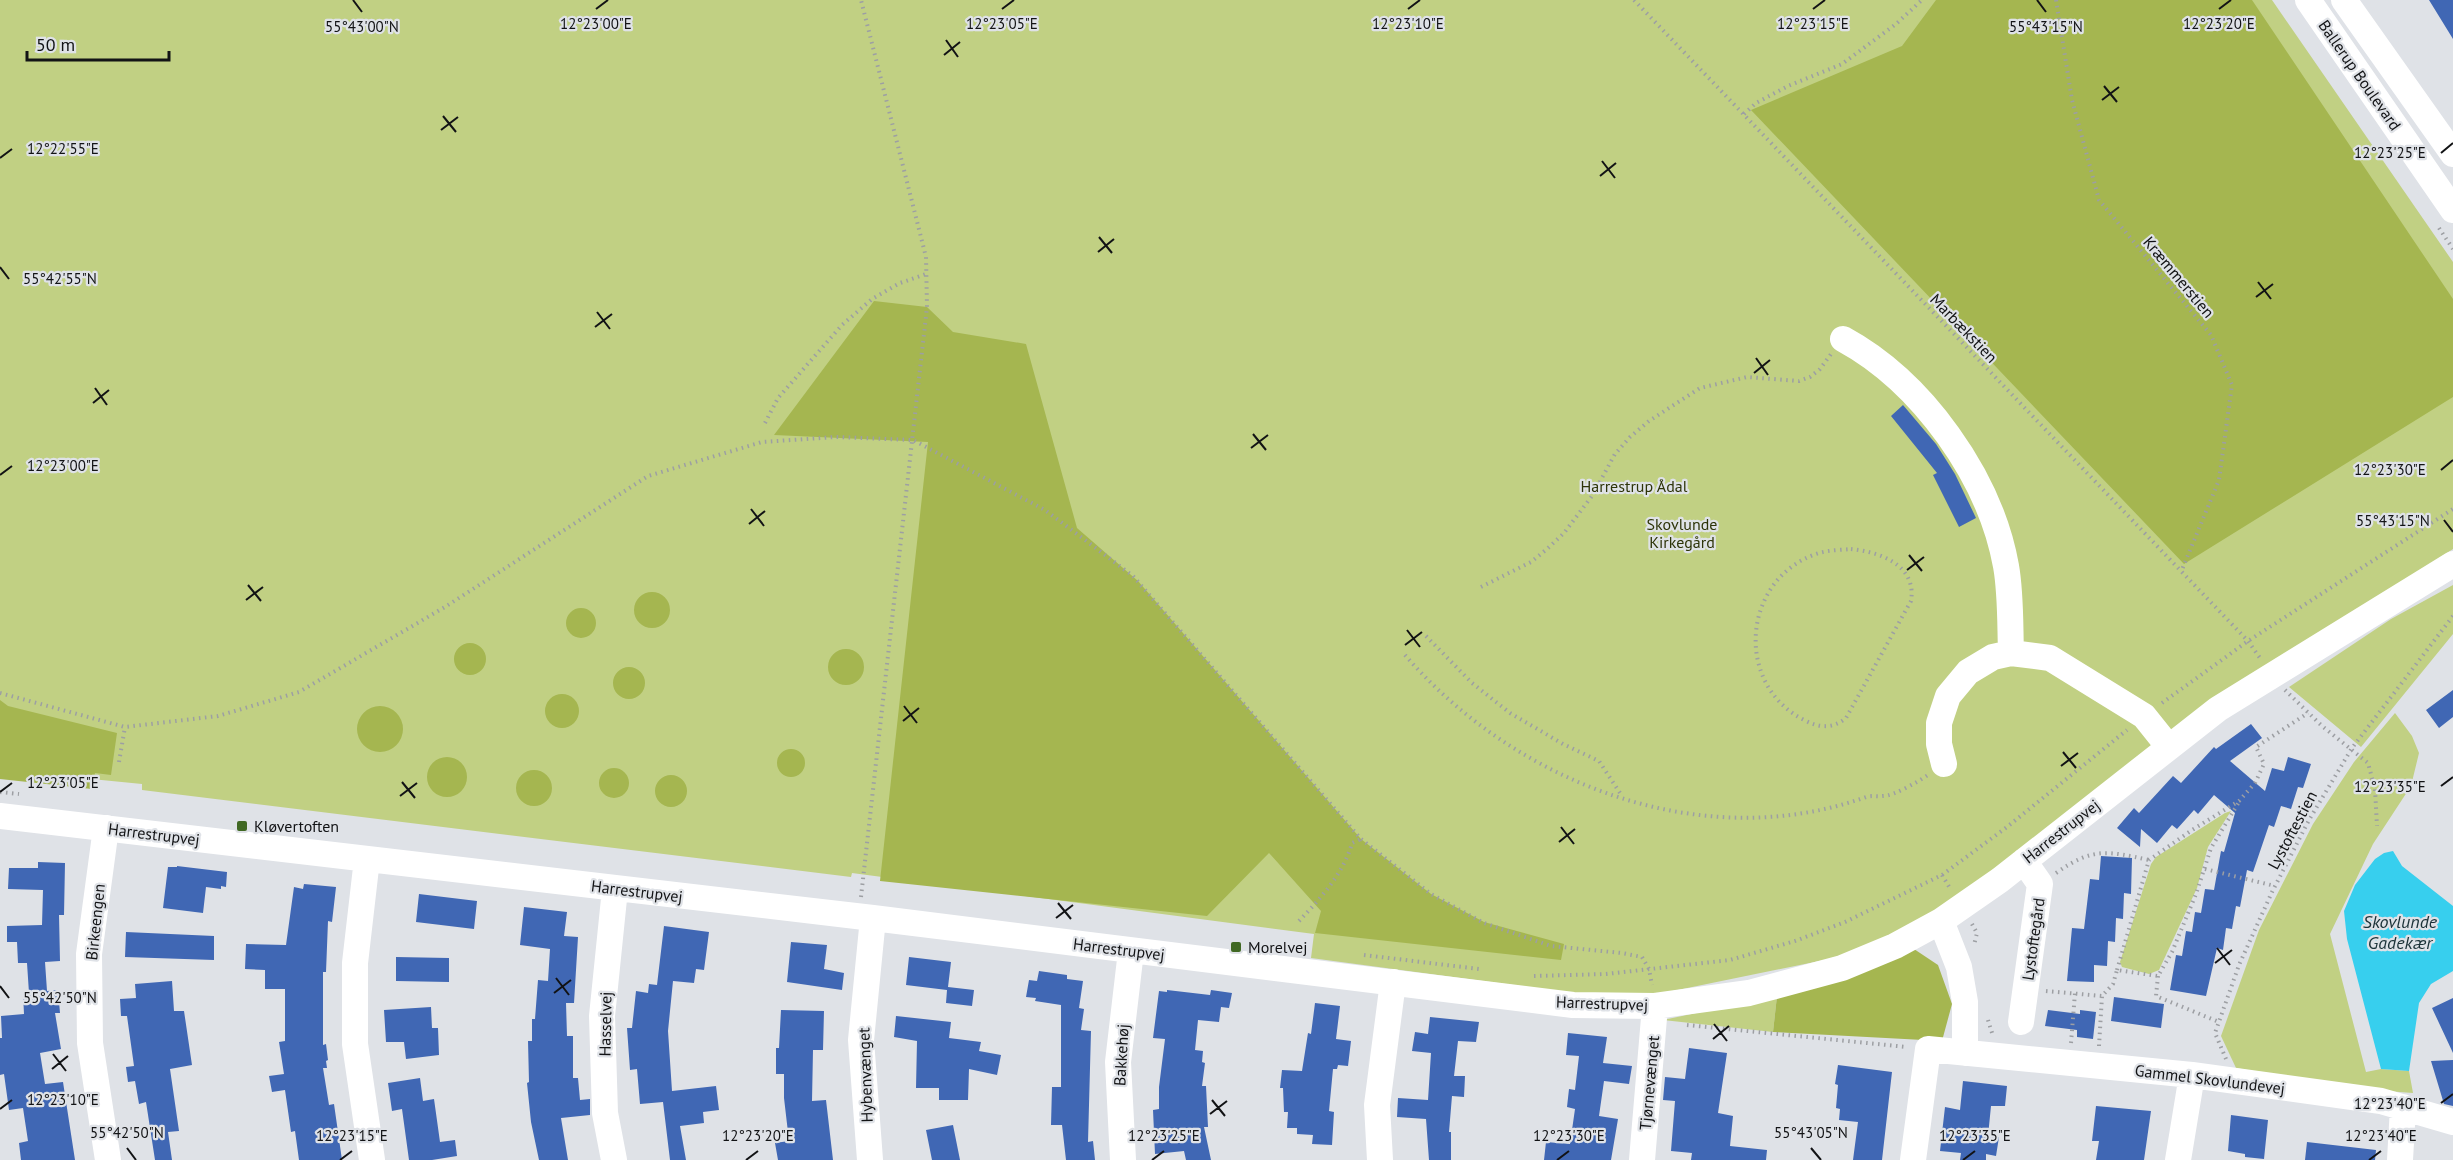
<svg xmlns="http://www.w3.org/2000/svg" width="2453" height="1160" viewBox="0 0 2453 1160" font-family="'PT Sans',sans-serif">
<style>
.green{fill:#c1d083}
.forest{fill:#a5b650}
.water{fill:#37cfee}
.building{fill:#4067b4}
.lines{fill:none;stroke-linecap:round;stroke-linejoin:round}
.path{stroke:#9d9fa3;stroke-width:4;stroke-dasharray:1.5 4.5;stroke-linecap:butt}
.minor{stroke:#fff;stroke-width:26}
.ticks{fill:none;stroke:#121315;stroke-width:2}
.poi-dot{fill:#406823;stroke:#dfe2e7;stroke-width:2}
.labels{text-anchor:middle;stroke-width:4.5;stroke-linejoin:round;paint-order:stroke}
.street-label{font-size:16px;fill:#121315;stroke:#dfe2e7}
.park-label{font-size:16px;fill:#2d3408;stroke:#dfe2e7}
.poi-label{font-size:16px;fill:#121315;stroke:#dfe2e7;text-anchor:start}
.water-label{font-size:18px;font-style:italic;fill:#1b3238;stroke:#dfe2e7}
.ticks-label{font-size:15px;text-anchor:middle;fill:#121315;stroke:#dfe2e7;stroke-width:4.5;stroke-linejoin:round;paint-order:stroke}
</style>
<rect width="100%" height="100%" fill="#dfe2e7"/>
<!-- green -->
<path class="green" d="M0,0H2272L2453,262V549L2154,745L1966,891L1898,933L1839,957L1663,993H1573L1311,958L1314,934L852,873L851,877L142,790V784L0,770Z
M2453,585V634L2361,747L2289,687L2391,619Z
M2395,713L2412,736L2419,753L2411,786L2373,844L2330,934L2366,1072L2381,1069L2409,1071L2413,1093L2359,1089L2236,1068L2221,1036L2259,930L2313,824L2354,762Z
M2231,811L2208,847L2197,888L2159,970L2149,974L2122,967L2120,962L2151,864L2156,857L2225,813Z
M1777,996L1773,1032L1663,1020Z"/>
<!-- forest -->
<path class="forest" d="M1936,0H2252L2453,299V397L2184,564L1751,110L1902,46Z
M874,301L927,307L953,332L1026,344L1077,528L1138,581L1361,839L1431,894L1484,922L1564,944L1561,960L1315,933L1321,911L1269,853L1207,916L880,881L928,442L774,435Z
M634 610a18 18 0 1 1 36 0a18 18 0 1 1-36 0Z
M566 623a15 15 0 1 1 30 0a15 15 0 1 1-30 0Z
M454 659a16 16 0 1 1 32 0a16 16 0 1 1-32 0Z
M828 667a18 18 0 1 1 36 0a18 18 0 1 1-36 0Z
M613 683a16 16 0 1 1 32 0a16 16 0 1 1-32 0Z
M545 711a17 17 0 1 1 34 0a17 17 0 1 1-34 0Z
M0,700L8,706L117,733L111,775L95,773L92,789L0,779Z
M357 729a23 23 0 1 1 46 0a23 23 0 1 1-46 0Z
M777 763a14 14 0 1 1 28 0a14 14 0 1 1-28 0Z
M427 777a20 20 0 1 1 40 0a20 20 0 1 1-40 0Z
M599 783a15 15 0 1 1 30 0a15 15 0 1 1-30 0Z
M516 788a18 18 0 1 1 36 0a18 18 0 1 1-36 0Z
M655 791a16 16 0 1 1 32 0a16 16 0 1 1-32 0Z
M1914,949L1938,965L1952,1004L1942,1041L1773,1032L1777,996Z"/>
<!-- water -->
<path class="water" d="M2393,851L2402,866L2453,906V971L2431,984L2419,1003L2409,1071L2381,1069L2347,939L2344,911L2355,885L2375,859L2384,853Z"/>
<!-- building -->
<path class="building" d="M2429,0H2453V39Z
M1903,405L1936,444L1955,474L1976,518L1959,527L1933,475L1937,473L1891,416Z
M2453,690V717L2439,728L2426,710Z
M2251,724L2262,738L2230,761L2265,791L2272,768L2284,771L2288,757L2311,764L2303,788L2298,787L2291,809L2281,806L2274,827L2269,825L2253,872L2247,870L2240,907L2236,906L2232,929L2226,928L2223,950L2217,948L2206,996L2170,990L2176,955L2182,956L2186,931L2192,932L2195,912L2201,913L2205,889L2214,890L2221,851L2224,852L2235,813L2214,795L2198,814L2194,810L2177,829L2172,825L2157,843L2141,829L2140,847L2117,828L2134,808L2139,813L2173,776L2181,783L2214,747L2216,749Z
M2101,856L2132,858L2131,894L2124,893L2123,919L2116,918L2115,942L2108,941L2107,966L2094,965V982L2067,981L2072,928L2084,929L2090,879L2099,880Z
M38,862L65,863L64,915H59L60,961L45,962L47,991L58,990L60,1013H55L61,1049L40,1053L45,1084L63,1082L75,1160H21L19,1143L28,1141L23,1108L9,1110L4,1074L0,1075V1038H2L1,1016L24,1014L23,993H29L27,963H18L17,942H7V926L42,925L43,890L8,889L9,868H38Z
M177,866L227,872L226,887L221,886V889L206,887L203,913L163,908L168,867H177Z
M304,884L336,887L332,922L328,921L326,972H323V1045L326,1044L328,1060L326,1061L327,1068H323L329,1105L334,1104L342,1160H299L295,1131L291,1132L285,1090L272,1092L269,1076L284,1074L279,1042L285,1041V989H265V970L245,969L246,944L286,945L294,887L303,889Z
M419,894L477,901L474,929L416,922Z
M524,907L567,912L564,936L578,937L574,1003H566L567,1036H573V1078H578L580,1100L590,1099V1115L561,1118L568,1160H539L531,1122L527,1083L529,1082L528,1041H532V1019H535L538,980L548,981L550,949L520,945Z
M664,926L709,932L704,970L696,969L694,983L673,981L668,1031L672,1091L716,1086L719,1110L703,1112L704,1123L680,1126L686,1160H670L663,1102L640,1104L637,1069L630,1070L627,1028H632L636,991L648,993L649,984L657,985Z
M126,932L214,936V960L125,957Z
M791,942L827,945L824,969L844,973L842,990L787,982Z
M396,957L449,958V982L396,981Z
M909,957L951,962L948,987L974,990L972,1006L946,1003L947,990L906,985Z
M1039,971L1067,975V979L1083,981L1079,1008L1084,1009L1081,1030L1091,1031L1088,1142L1093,1141L1095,1160H1066L1062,1125H1051L1052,1087H1061V1005L1035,1001L1036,998L1026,997L1029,980L1037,981Z
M172,981L174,1011H184L192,1065L170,1069L179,1131L168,1132L172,1160H155L146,1102L139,1104L135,1081L128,1082L126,1067L134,1066L127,1016H121L120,999L136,998L135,984Z
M1167,990L1210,995L1211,990L1232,993L1229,1008L1221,1007L1219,1022L1198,1020L1195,1050L1203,1051L1202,1062L1205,1063L1202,1086H1206L1208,1127H1204L1211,1160H1186L1184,1151L1155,1154L1153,1110L1159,1109V1087L1165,1039L1153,1038L1159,991L1167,992Z
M2114,997L2164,1004L2161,1028L2111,1021Z
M2453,998V1053L2432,1008Z
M1315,1003L1340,1006L1336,1039L1351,1041L1348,1066L1338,1065L1337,1069H1333L1329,1111L1334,1112L1332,1145L1312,1144L1313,1135L1297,1134V1128H1287L1288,1112H1284L1283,1088H1280L1282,1070L1302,1071L1308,1033L1311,1034Z
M431,1007L432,1028H438L439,1055L406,1059L404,1042H386L384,1010Z
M781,1010L824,1011L823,1050H813L812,1101L826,1100L833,1160H778L775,1143L789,1141L784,1098V1074H776V1048H779Z
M2048,1010L2080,1014V1010L2096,1012L2093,1039L2077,1037V1030L2045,1026Z
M896,1016L951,1022L949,1038L981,1042L979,1051L1001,1055L997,1075L969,1069L968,1100H939V1088H916L917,1041L894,1037Z
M1430,1017L1479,1022L1476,1042L1458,1041L1454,1076H1465L1464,1097L1452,1096L1449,1132H1451V1160H1429L1426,1119L1397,1117L1398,1098L1428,1100L1431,1053L1412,1051L1415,1032L1428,1034Z
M1568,1033L1607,1037L1603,1063L1632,1066L1629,1084L1604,1081L1599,1116L1618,1119L1611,1160H1544L1546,1142L1570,1144L1575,1109L1567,1107L1569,1089L1575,1090L1579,1056L1566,1055Z
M1689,1048L1727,1053L1718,1113L1733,1116L1730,1146L1767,1150L1766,1160H1691L1692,1153L1671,1151L1675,1101L1663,1100L1665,1077L1685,1079Z
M2453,1060V1106L2444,1104L2431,1061Z
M1838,1065L1892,1072L1882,1160H1853L1858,1122L1839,1120L1840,1109L1836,1108L1838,1085L1835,1084Z
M420,1078L423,1101L434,1099L440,1142L455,1140L457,1156L432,1160H409L402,1109L392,1111L388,1083Z
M1963,1081L2007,1086L2005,1106H1991L1988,1136L1999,1137L1996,1156L1986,1154V1160H1960L1961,1153L1940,1151L1945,1107L1960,1110Z
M2096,1106L2151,1111L2144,1160H2096L2099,1141H2092Z
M2231,1115L2268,1120L2264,1159L2245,1157V1154L2228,1151Z
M953,1125L960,1160H932L926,1130Z
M2307,1142L2376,1150L2375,1160H2305Z"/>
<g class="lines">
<!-- path -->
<path class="path" d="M1634,0L2248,641L2260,658
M2056,0L2072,100L2099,200L2211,335L2232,385L2219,480L2181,572
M1744,114L1756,103L1788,86L1842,64L1896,24L1922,0
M2439,228L2453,249
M765,423L778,398L842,325L872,299L900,283L926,274
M1851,549C1880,552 1917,565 1911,601L1846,718C1833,729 1819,728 1804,720C1733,684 1742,577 1819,553C1829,550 1841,550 1851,549Z
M1481,587L1531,562L1547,549L1564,533L1592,496L1615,454L1630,437L1649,421L1700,388L1747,377L1799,381L1810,377L1820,369L1831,354
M1426,636L1472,683L1510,713L1563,744L1599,761L1622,796
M1405,655C1515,783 1702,856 1866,797C1873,795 1876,797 1883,796C1894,796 1919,781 1928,775
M2285,690L2322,726L2368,763L2375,789L2377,826
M0,693L125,727L218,716L299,692L445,607L648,476L762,442L836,437L913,440L1045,510L1133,576L1361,839L1431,894L1484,923L1551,946L1622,953L1642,957L1649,969L1652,985
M2162,703L2248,641L2453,509
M119,762L125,727
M0,792L19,794
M2205,869L2275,886
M2056,873C2093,847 2107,851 2149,860
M1942,875L1951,890
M861,897L927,307L926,257L861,0
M1299,921C1320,899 1344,873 1352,843L1361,839
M1972,924L1977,933L1974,945
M1364,955L1479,969
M2117,970L2149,860L2192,830L2239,801L2255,783L2264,764L2256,747L2308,713
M1534,976L1606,974L1730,960L1795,941L1845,922L1942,875L2007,827L2127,730
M2158,976L2156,996L2219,1022
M2046,991L2102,996L2113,984L2117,970L2158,976L2172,952L2196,894L2211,848L2239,802
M1988,1020L1993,1036
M1687,1025L1907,1047
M2071,1043L2075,993
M2099,1046L2102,996
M2226,1059L2215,1033L2239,965L2272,892L2309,820L2352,748L2453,616"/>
<!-- minor -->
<path class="minor" d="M2308,0L2453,210
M2344,0L2453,154
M1843,339C1922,382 1990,477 2006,566C2011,594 2010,624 2011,653
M1944,764L1939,744V723L1948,696L1968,672L1993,657L2011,653L2050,658L2144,716L2168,746
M0,816L873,918L1573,1005L1655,1006L1749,993L1842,968L1895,946L1941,921L2000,880L2218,709L2453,564
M106,828L89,954L90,1043L108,1160
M367,859L355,963V1044L372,1160
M1941,921L1959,967L1965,1002V1053
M2021,1022L2040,884L2024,861
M614,1160L605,1113L602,1016L615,889
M870,1160L861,1040L873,918
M1123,1160L1118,1062L1131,951
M1380,1160L1377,1105L1393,982
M1642,1160L1655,1006
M1913,1160L1928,1049L2192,1075L2381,1101L2453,1122
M2178,1160L2192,1075
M2400,1160L2403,1107"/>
</g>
<!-- ticks -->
<path class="ticks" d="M353,0L362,12M2037,0L2046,12M596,9L608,0M1002,9L1014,0M1408,9L1420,0M1813,9L1825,0M2219,9L2231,0M946,40L958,57M944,55L960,42M2104,86L2117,102M2102,100L2119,87M443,116L456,132M441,130L458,117M2441,153L2453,143M0,158L12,149M1602,161L1615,178M1600,176L1616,163M1099,237L1112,253M1098,252L1114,239M0,267L9,279M2258,282L2271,299M2256,297L2273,284M597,312L610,329M595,327L612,314M1756,358L1768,375M1754,373L1770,360M95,388L107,405M93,403L109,390M1253,434L1266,450M1251,448L1268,435M2441,470L2453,460M0,475L12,466M751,509L764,526M2444,520L2453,532M749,524L765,511M1909,555L1922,571M1907,570L1924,557M248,585L261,601M246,600L263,587M1407,630L1420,647M1405,645L1422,632M904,706L917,723M903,721L919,708M2063,752L2076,768M2061,766L2078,753M402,782L415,798M2441,786L2453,777M0,792L12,783M400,796L417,783M1561,827L1574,844M1559,842L1575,829M1058,903L1071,919M1056,918L1073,905M2217,948L2230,965M2215,963L2232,950M556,978L569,995M0,986L9,998M554,993L571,980M1714,1024L1727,1041M1713,1039L1729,1026M53,1054L66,1071M52,1069L68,1056M1212,1100L1225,1116M2441,1103L2453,1094M0,1109L12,1100M1210,1114L1227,1101M127,1148L136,1160M1811,1148L1821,1160M340,1160L352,1151M746,1160L758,1151M1152,1160L1164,1151M1557,1160L1569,1151M1963,1160L1975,1151M2369,1160L2381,1151"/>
<!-- markers -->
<g class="poi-dot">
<rect x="236" y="820" width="12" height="12" rx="3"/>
<rect x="1230" y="941" width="12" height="12" rx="3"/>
</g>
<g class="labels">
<!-- street labels -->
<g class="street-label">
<text transform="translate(2360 75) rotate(55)" y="6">Ballerup Boulevard</text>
<text transform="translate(2179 277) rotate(50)" y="6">Kræmmerstien</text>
<text transform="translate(1964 328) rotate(46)" y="6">Marbækstien</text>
<text transform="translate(2292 830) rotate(-62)" y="6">Lystoftestien</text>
<text transform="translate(2061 831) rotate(-38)" y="6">Harrestrupvej</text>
<text transform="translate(154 834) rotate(7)" y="6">Harrestrupvej</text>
<text transform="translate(637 891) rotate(7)" y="6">Harrestrupvej</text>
<text transform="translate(95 922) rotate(-84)" y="6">Birkeengen</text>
<text transform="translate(2033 939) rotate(-82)" y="6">Lystoftegård</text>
<text transform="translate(1119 949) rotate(7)" y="6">Harrestrupvej</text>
<text transform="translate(1602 1003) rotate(2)" y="6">Harrestrupvej</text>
<text transform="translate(605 1024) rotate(-89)" y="6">Hasselvej</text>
<text transform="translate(1121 1055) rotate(-87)" y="6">Bakkehøj</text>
<text transform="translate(865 1075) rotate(-92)" y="6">Hybenvænget</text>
<text transform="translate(2210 1079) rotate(7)" y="6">Gammel Skovlundevej</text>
<text transform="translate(1649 1083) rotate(-85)" y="6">Tjørnevænget</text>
</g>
<!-- park labels -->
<g class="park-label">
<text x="1634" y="492">Harrestrup Ådal</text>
<text x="1682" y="530">Skovlunde<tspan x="1682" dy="18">Kirkegård</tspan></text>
</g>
<!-- poi labels -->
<g class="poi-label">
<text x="254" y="832">Kløvertoften</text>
<text x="1248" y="953">Morelvej</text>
</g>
<!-- water labels -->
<g class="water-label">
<text x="2400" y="928">Skovlunde<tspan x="2400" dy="21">Gadekær</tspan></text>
</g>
</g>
<g class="ticks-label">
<text x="596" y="29">12°23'00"E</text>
<text x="1002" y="29">12°23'05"E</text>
<text x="1408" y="29">12°23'10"E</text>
<text x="1813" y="29">12°23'15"E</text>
<text x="2219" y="29">12°23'20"E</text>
<text x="362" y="32">55°43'00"N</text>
<text x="2046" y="32">55°43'15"N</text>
<text x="63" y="154">12°22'55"E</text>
<text x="2390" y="158">12°23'25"E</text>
<text x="60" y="284">55°42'55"N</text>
<text x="63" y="471">12°23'00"E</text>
<text x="2390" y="475">12°23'30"E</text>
<text x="2393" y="526">55°43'15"N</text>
<text x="63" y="788">12°23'05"E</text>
<text x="2390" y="792">12°23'35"E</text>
<text x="60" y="1003">55°42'50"N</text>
<text x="63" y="1105">12°23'10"E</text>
<text x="2390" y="1109">12°23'40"E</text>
<text x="127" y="1138">55°42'50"N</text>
<text x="1811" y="1138">55°43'05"N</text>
<text x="352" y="1141">12°23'15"E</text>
<text x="758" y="1141">12°23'20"E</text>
<text x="1164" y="1141">12°23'25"E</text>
<text x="1569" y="1141">12°23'30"E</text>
<text x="1975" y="1141">12°23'35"E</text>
<text x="2381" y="1141">12°23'40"E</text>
</g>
<!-- scale -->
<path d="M27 51v9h142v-9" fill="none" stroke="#121315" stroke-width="3"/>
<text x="36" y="51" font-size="18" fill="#121315" stroke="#dfe2e7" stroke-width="4.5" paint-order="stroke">50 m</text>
</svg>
